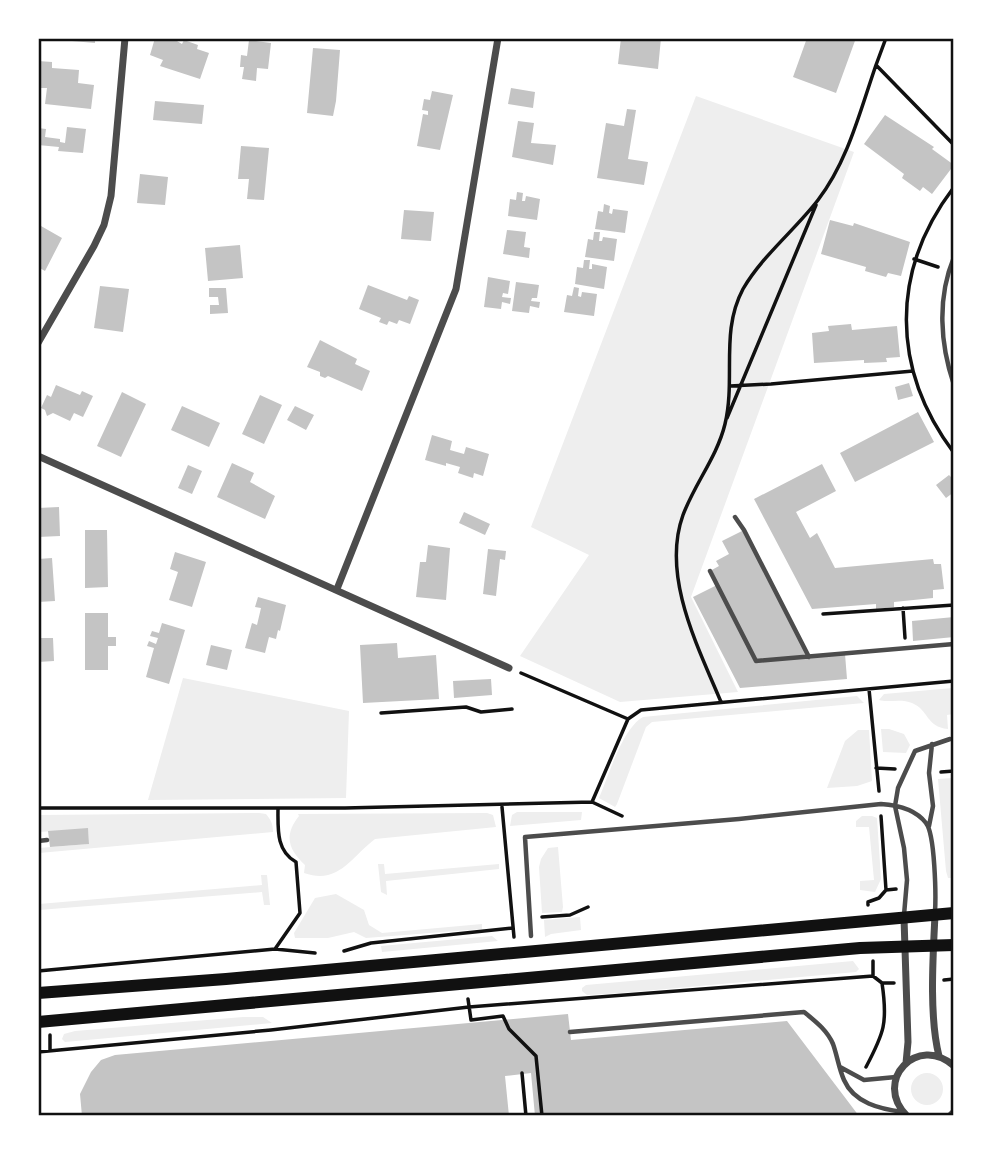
<svg xmlns="http://www.w3.org/2000/svg" width="992" height="1154" viewBox="0 0 992 1154" font-family="'Fira Sans',sans-serif">
<style>
.green{fill:#eee}
.building{fill:#c4c4c4}
.lines{fill:none;stroke-linecap:round;stroke-linejoin:round}
.path{stroke:#111;stroke-width:3.5}
.service{stroke:#4c4c4c;stroke-width:4.5}
.minor{stroke:#4c4c4c;stroke-width:7}
.secondary{stroke:#111;stroke-width:12}
.neatline{fill:none;stroke:#111;stroke-width:2.5}
</style>
<rect width="100%" height="100%" fill="#fff"/>
<!-- green -->
<path class="green" d="M696,96L854,152L691,597L738,692L620,702L520,656L589,555L531,527Z
M183,678L349,711L346,798L148,800Z
M953,688V714L947,715L948,729C926,727 929,710 912,703C901,698 888,703 879,700L884,694Z
M857,696L864,703L652,722L646,727L617,804L615,807L599,798C609,775 622,729 643,717Z
M881,729H889L904,734L910,745L906,753L883,752Z
M858,730H869L872,781L857,786L827,788L845,741Z
M953,778V878H948L946,871L938,779Z
M517,812H582L581,820L510,826L512,815Z
M259,813L266,814C271,820 273,824 273,832L39,853V848L89,844L88,829L39,832V815Z
M487,813L493,815L496,827L375,839C351,857 339,885 304,873L305,865C289,850 283,836 299,816L298,814Z
M862,816H872L877,818L881,879L875,892L860,890V881L874,880L869,827H856V821Z
M558,847L563,907L562,912L542,913L539,867L541,859L548,848Z
M378,864H384L385,874L499,864V869L386,881L387,895L381,892Z
M261,875H267L270,905H264L262,892L39,910V904L262,885Z
M336,894L364,910L369,925L382,933L482,924V929L366,938L354,932L328,938H295L294,933L315,898Z
M580,917L581,930L551,934L545,937L544,920Z
M492,936L498,941L382,952L381,946Z
M853,961L859,969L856,972L621,993L587,995L582,991V988L586,985Z
M243,1017H263L272,1023L65,1042L62,1039L64,1034L75,1031Z
M911 1089a16 16 0 1 1 32 0a16 16 0 1 1-32 0Z"/>
<!-- building -->
<path class="building" d="M73,38H95V43L72,41Z
M155,38H172L182,44L184,40L198,45L197,49L209,53L200,79L160,66L163,60L150,55Z
M621,38H661L658,69L618,64Z
M807,38H856L836,93L793,77Z
M249,40L271,43L268,69L257,68L256,81L242,79L244,67H240L241,55L247,56Z
M313,48L340,50L336,101L333,116L307,113Z
M38,61L52,62V68L79,70L78,83L94,85L91,109L45,104L47,88H38Z
M511,88L535,92L533,108L508,104Z
M432,91L453,95L440,150L417,146L423,114L428,115V111L422,110L424,99L430,100Z
M155,101L204,105L202,124L153,120Z
M627,109L636,110L628,159L648,162L644,185L597,178L606,123L624,126Z
M885,115L934,147L932,149L954,165L932,194L923,187L920,191L902,178L904,174L864,144Z
M518,121L534,123L531,143L556,145L553,165L512,157Z
M67,127L86,129L83,153L58,151L59,147L38,145V128L46,129L45,137L60,139V142L65,143Z
M241,146L269,148L264,200L247,199L249,179H238Z
M140,174L168,177L165,205L137,203Z
M517,192L523,193L522,201H525L526,196L540,199L537,220L508,216L510,199L516,200Z
M604,204L610,206L609,213L612,214L613,209L628,211L625,233L595,229L598,211L603,212Z
M404,210L434,212L431,241L401,239Z
M830,220L853,226L854,223L910,242L901,276L888,273L886,277L865,271L866,267L821,254Z
M41,226L62,238L45,271L38,267V230Z
M507,230L526,232L524,247L530,248L529,258L503,254Z
M594,232H600L599,241H602L603,237L617,239L614,261L585,257L588,239L593,240Z
M240,245L243,278L208,281L205,248Z
M584,260H590L589,269H592V264L607,267L604,289L575,284L577,267L583,268Z
M488,277L510,281L508,294L503,293L502,297L511,298L510,304L502,302L501,309L484,307Z
M516,282L539,285L537,298H532L531,301L540,302L539,308L530,306L529,313L512,311Z
M368,285L407,300L409,296L419,300L410,324L399,320L397,324L389,321L387,325L379,322L381,318L359,309Z
M100,286L129,289L123,332L94,328Z
M574,287L579,288L578,296L581,297L582,292L597,294L594,316L564,312L567,295L572,296Z
M209,288H226L228,313L210,314V305H219L218,297H209Z
M851,324L852,330L897,326L900,357L886,358L887,362L864,363V360L814,363L812,333L829,331L828,326Z
M320,340L357,359L355,364L370,371L362,391L328,376L325,378L320,376V372L307,367Z
M909,383L913,396L898,400L895,387Z
M56,385L80,395L82,391L93,396L83,417L74,413L70,421L53,413L47,416L45,410L41,408L47,395L51,397Z
M122,392L146,404L121,457L97,446Z
M260,395L282,405L264,444L242,434Z
M182,406L220,423L209,447L171,430Z
M295,406L314,415L306,430L287,420Z
M918,412L934,442L855,482L840,453Z
M432,435L452,441L450,450L464,454L466,447L489,454L483,476L474,473L473,478L458,473L460,467L446,463V466L425,460Z
M232,463L254,473L250,482L275,496L265,519L217,497Z
M822,464L836,491L796,512L810,538L817,533L835,568L933,559L934,564H941L944,589L933,590V598L894,602V607L876,609V604L812,609L754,499Z
M188,465L202,471L192,494L178,488Z
M949,475L954,480V492L946,498L936,485Z
M59,507L60,536L38,537V508Z
M464,512L490,524L485,535L459,523Z
M85,530H107L108,587L85,588Z
M744,530L809,657L845,654L847,679L740,688L693,597L717,585L710,571L719,566L716,561L729,554L722,541Z
M428,545L450,548L446,600L416,597L420,562H426Z
M488,549L506,551L505,560L500,559L496,596L483,594Z
M175,552L206,562L192,607L169,600L178,572L170,569Z
M52,558L55,601L38,602V559Z
M258,597L286,605L280,631L278,630L276,639L269,637L265,653L245,648L252,623L257,625L261,608L255,607Z
M85,613H108V637H116V646H108V670H85Z
M954,617V637L913,641L912,621Z
M162,623L185,630L169,684L146,677L154,648L147,646L149,641L156,644L158,638L150,636L152,631L159,633Z
M38,638H53L54,661L38,662Z
M397,643L398,658L436,655L439,699L363,703L360,645Z
M211,645L232,650L227,670L206,665Z
M491,679L492,695L454,698L453,681Z
M88,828L89,844L50,847L48,831Z
M568,1014L571,1040L787,1021L859,1116H535L531,1073L505,1076L509,1116H82L80,1094L91,1072L101,1060L115,1055Z"/>
<g class="lines">
<!-- path -->
<path class="path" d="M886,38L876,65L954,145
M954,187C890,271 891,369 954,453
M914,259L938,267
M730,386L771,384L913,371
M727,418L816,205
M903,608L905,638
M823,614L954,605
M521,673L628,719
M869,689L879,791
M721,702C698,647 661,576 683,515C695,483 717,457 725,424C736,378 720,332 743,289C762,256 795,230 818,200C848,161 860,111 876,65
M381,713L466,707L481,712L512,709
M876,768L895,769
M941,772L954,771
M592,802L622,816
M502,807L514,937
M38,808H345L592,802L628,719L641,710L954,681
M881,816L886,890
M868,905V902L879,898L886,890L896,889
M542,917L570,915L588,907
M275,949L300,913L296,862C276,851 278,829 278,808
M344,951L371,943L513,928
M873,961V976
M38,971L275,949L315,953
M944,980L954,979
M468,999L471,1020L503,1016L509,1029L536,1056L542,1116
M50,1035V1050
M38,1052L271,1030L469,1007L873,976L882,983H894
M866,1067C884,1033 888,1023 882,983
M522,1073L526,1116"/>
<!-- service -->
<path class="service" d="M954,257C937,298 940,344 954,385
M735,517L744,530L809,657
M710,571L756,661L954,644
M929,826L933,806L929,773L932,744
M38,841L47,840
M904,915L907,880L904,848L895,806L898,788L915,751L950,739
M531,936L525,837L739,819L881,804C897,805 916,810 926,823C935,834 936,895 935,912
M570,1032L804,1012C815,1021 827,1030 833,1044C837,1055 839,1069 844,1080C854,1103 880,1109 903,1112
M840,1067L864,1080L896,1077"/>
<!-- minor -->
<path class="minor" d="M38,343L94,246L104,225L111,196L125,38
M38,456L509,668
M337,589L456,289L498,38
M935,915C933,956 929,1017 939,1056
M904,918L908,1042L906,1063
M907,1116C872,1081 918,1033 954,1066
M950,1116L954,1112"/>
<!-- secondary -->
<path class="secondary" d="M38,993L226,979L954,913
M38,1022L860,948L954,945"/>
</g>
<!-- border -->
<rect width="992" height="1154" fill="none" stroke="#ffffff" stroke-width="80"/>
<rect x="40" y="40" width="912" height="1074" class="neatline"/>
</svg>
